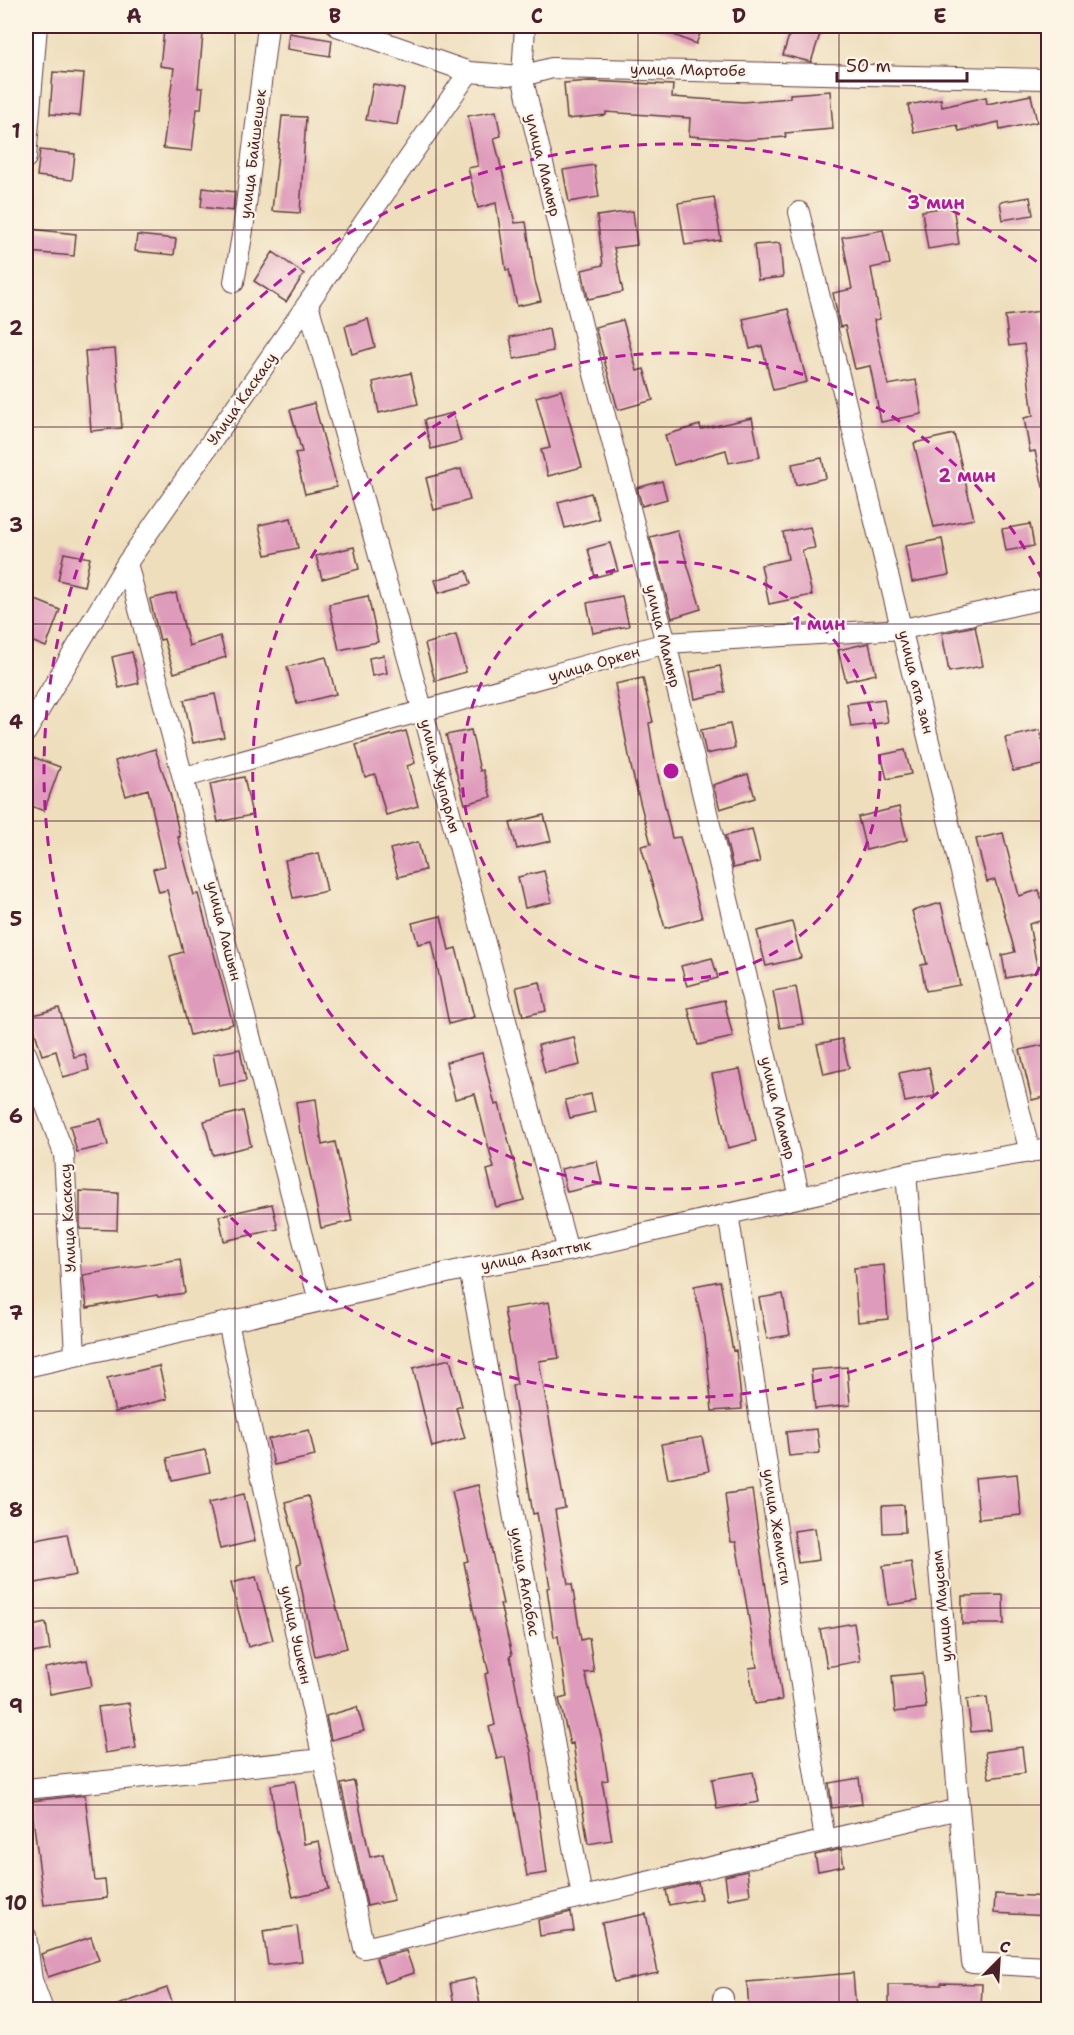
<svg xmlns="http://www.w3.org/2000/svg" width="1074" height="2035" viewBox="0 0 1074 2035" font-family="'Shantell Sans',sans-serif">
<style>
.building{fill:#df9bbb}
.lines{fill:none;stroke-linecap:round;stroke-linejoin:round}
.minor-casing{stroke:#633c41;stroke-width:22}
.minor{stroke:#fff;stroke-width:20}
.grid{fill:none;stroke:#4a1f2b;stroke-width:1.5;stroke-opacity:0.55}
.ring{fill:none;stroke:#b5179e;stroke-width:3;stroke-dasharray:10 8}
.labels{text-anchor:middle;stroke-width:4.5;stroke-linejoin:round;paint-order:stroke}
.street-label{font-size:15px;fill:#4a1f2b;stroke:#fcf5e5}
.centre{fill:#b5179e;stroke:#fcf5e5;stroke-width:3}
.ring-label{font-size:18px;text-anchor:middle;font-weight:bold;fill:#b5179e;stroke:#fcf5e5;stroke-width:4.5;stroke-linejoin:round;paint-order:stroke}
.neatline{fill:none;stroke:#4a1f2b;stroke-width:2}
.grid-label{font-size:20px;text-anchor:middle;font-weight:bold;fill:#4a1f2b}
</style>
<rect width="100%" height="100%" fill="#fcf5e5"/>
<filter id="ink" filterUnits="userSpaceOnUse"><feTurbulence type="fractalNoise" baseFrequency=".0167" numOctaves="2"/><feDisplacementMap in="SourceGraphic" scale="12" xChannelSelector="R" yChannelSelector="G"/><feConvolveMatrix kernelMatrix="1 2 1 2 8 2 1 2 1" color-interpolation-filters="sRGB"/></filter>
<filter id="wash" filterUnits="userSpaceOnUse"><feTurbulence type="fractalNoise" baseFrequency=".008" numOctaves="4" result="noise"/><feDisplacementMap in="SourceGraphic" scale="24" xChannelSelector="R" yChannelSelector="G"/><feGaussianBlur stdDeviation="1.35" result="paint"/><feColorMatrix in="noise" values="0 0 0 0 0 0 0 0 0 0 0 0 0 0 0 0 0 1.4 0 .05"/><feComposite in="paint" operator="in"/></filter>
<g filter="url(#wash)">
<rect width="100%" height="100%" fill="#eedebc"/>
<g id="blocks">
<!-- building -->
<path class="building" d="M652,26H703L696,44Z
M792,26L822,28L811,62L783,55Z
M164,30L203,34L198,88H203L201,109H197L192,151L163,148L174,68L160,66Z
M289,33L332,40L330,56L287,49Z
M53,72L84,74L80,116L50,114Z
M590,81L673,85L672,97L743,102L790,98V94L830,91L833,129L785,133L786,137L746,140L689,136L690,118L606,112V115L567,119L564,83Z
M373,84L404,89L397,125L366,120Z
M1031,95L1037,122L1000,130L999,122L959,131L957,125L914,133L908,105L941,99L942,107L986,97L987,104Z
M496,111L501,136L494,138L515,223L526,222L535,281L541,301L517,306L509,270H506L496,203L478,208L468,168L478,166L468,116Z
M282,116L306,117L300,213L272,211Z
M40,150L75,154L72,180L37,176Z
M594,165L599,197L569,202L563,170Z
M203,188L235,192L233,211L201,207Z
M714,197L721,240L685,245L678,203Z
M1030,197L1033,215L1003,220L1000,202Z
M953,206L959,244L928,249L922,211Z
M633,211L637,245L614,248L623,292L588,299L582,270L603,265L597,216Z
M30,229L76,234L74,256L28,252Z
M883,230L890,264L871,268L880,319L874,320L888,385L916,380L922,414L881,422L870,366L855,369L845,326L840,327L833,293L852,289L842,237Z
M137,235L176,239L174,255L135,251Z
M780,243L783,277L758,280L754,245Z
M273,252L304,274L286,302L254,281Z
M788,309L807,382L773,390L762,346L750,349L743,319Z
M1040,311L1048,360V487H1043L1035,451L1030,452L1024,418L1033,416L1024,344L1009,346L1005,316Z
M368,319L375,347L352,354L345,326Z
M623,320L637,371L644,369L653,400L618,410L595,327Z
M549,329L553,351L514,359L510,337Z
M115,349L122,428L91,431L85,351Z
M411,373L418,404L379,413L373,382Z
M561,390L582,467L548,476L541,450L550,448L536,397Z
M314,403L337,487L305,494L295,453L302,452L290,410Z
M453,413L461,441L431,449L424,420Z
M752,418L760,457L729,463L726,450L674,465L665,435L700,425L701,429Z
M954,434L974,519L934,527L914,443Z
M822,458L826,478L796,485L792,464Z
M461,469L470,500L434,510L426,478Z
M662,481L667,499L642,506L637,488Z
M591,493L599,519L565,528L558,502Z
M291,518L298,548L266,555L259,525Z
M1030,524L1034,546L1006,551L1002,529Z
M810,527L815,548L802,550L812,595L769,604L761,565L788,559L783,532Z
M677,530L701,609L672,618L650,537Z
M942,539L949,575L912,582L905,546Z
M610,543L618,571L595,577L588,549Z
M354,547L359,569L322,579L316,556Z
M64,553L90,558L84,586L58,580Z
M467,571L471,584L439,593L435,580Z
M176,593L189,646L220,636L226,657L174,673L164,639L160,640L150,599Z
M26,596L60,610L46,647L26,639Z
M368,596L378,642L339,650L329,604Z
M622,596L629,626L593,633L587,603Z
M975,626L983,666L949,672L942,633Z
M456,635L466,672L435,681L425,644Z
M869,643L876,674L846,681L838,650Z
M132,652L139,683L119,688L112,657Z
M384,655L387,673L372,676L369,658Z
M326,657L336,694L297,704L287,667Z
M720,666L725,692L695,699L690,672Z
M643,678L653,722L649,723L656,767L672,838L680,837L702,918L665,928L641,846L651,844L632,771L615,684Z
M215,694L224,737L193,743L184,700Z
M884,699L888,722L851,727L847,704Z
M730,724L735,748L706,754L701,730Z
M471,730L480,771L483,770L491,797L465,804L446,735Z
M1040,730L1048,764L1013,771L1005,738Z
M406,731L415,763L407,766L418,806L386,815L375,774L365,777L356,745Z
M155,749L170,793L180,837H178L194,895L198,894L233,1024L190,1035L170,956L183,952L167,890L159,892L153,869L165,866L148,789L126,796L115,761Z
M905,750L911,774L887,779L881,755Z
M33,757L60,767L44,811L26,804V777Z
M748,774L755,798L720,809L713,785Z
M244,777L252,815L218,822L210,784Z
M899,807L907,840L866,850L858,817Z
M544,815L551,841L517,849L510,823Z
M752,829L760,862L733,868L725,836Z
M1003,833L1019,896L1039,890L1047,919L1029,924L1038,972L1006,978L1002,955L1015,952L995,880L987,882L976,839Z
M418,842L425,870L398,877L390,849Z
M319,853L327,891L293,898L285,860Z
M544,871L552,902L525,908L518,877Z
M941,903L960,985L926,991L921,965L927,964L912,911Z
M441,916L449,950L456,948L474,1017L449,1024L432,941L418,944L412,923Z
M792,922L801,958L766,966L757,931Z
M712,958L718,978L687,986L681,966Z
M540,982L546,1011L523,1016L516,987Z
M796,987L803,1024L780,1028L773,991Z
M724,1000L733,1037L698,1045L688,1008Z
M59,1008L74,1057L85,1054L89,1070L63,1077L56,1051L42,1055L30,1016Z
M574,1037L580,1065L545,1073L538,1045Z
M842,1039L849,1068L824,1074L817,1044Z
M1048,1044V1096L1032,1100L1020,1050Z
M240,1049L246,1081L219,1086L213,1054Z
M482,1053L495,1105L499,1104L524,1200L496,1207L487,1170L494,1168L475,1094L455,1099L446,1062Z
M929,1067L935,1096L905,1102L899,1073Z
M740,1069L756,1141L728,1148L712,1074Z
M591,1094L595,1112L570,1118L565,1100Z
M316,1099L322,1145L335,1142L352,1221L321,1228L302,1133H300L296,1102Z
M243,1111L251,1146L213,1155L204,1121Z
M101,1119L108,1145L77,1152L70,1126Z
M597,1161L602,1184L567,1192L561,1169Z
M80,1191L118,1193L117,1230L80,1229Z
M272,1204L278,1229L224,1241L219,1216Z
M180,1259L185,1293L158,1297L157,1295L87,1308L83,1275Z
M884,1265L888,1319L858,1322L854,1268Z
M720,1281L733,1351L736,1350L742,1409L712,1411L705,1337L694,1286Z
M783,1294L790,1335L767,1339L759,1298Z
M549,1302L559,1358L539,1361L565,1508L555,1510L568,1584H572L581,1640L589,1638L594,1672L585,1673L601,1736L608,1780L602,1781L612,1840L588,1844L573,1743L570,1744L559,1699L567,1697L558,1636L554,1637L547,1588L550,1587L537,1513L533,1514L512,1386L517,1385L504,1309Z
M450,1359L462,1406L456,1408L465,1438L432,1447L413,1368Z
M159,1366L167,1399L115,1412L107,1378Z
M847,1367L850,1405L815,1409L811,1370Z
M817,1429L820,1453L789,1456L786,1432Z
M309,1430L315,1456L274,1465L268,1439Z
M702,1437L709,1471L668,1479L661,1444Z
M205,1450L210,1472L172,1480L167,1458Z
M1017,1474L1021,1515L979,1519L975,1478Z
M478,1485L503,1604H500L512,1655L510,1656L522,1718L531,1751L547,1873L527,1876L505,1757L497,1759L489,1727L495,1725L485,1674L489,1673L473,1609L464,1562L468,1561L452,1491Z
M752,1490L782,1700L755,1704L749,1668L757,1667L736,1542H731L725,1494Z
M244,1494L255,1541L220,1549L209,1502Z
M308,1496L347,1648L315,1656L297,1565L301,1564L285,1502Z
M904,1505L905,1532L883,1533L882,1506Z
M815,1528L819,1560L798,1563L794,1531Z
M67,1534L76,1575L26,1585V1542Z
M911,1562L917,1601L888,1605L883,1566Z
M256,1577L273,1640L248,1647L231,1583Z
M1003,1595L1004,1624H962V1596Z
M46,1623L50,1650L26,1654V1627Z
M854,1623L860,1661L827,1667L820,1629Z
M87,1660L92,1686L50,1694L45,1668Z
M922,1673L926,1708L895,1712L892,1676Z
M987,1697L991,1730L971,1732L967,1699Z
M129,1703L136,1748L105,1753L98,1707Z
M357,1707L364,1731L331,1740L326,1716Z
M1022,1747L1025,1773L989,1778L985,1752Z
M753,1772L759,1802L717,1809L712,1779Z
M859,1778L862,1804L832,1808L829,1783Z
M295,1781L304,1844L319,1841L329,1889L293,1897L276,1827L271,1785Z
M354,1781L370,1857L383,1854L394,1900L367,1906L341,1784Z
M85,1795L95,1881L105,1880L107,1898L44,1905L31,1801Z
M841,1849L844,1866L818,1871L815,1855Z
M747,1871L750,1895L728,1899L725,1876Z
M698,1882L701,1899L669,1905L666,1890Z
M995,1894L1048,1897V1916L994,1913Z
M571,1912L574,1931L540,1936L538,1920Z
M646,1914L658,1973L614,1982L602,1923Z
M297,1926L302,1961L268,1965L263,1931Z
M91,1937L99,1960L48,1977L41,1954Z
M406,1951L414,1973L384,1983L376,1958Z
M853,1973L856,2010H749L747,1982Z
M475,1978L481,2010H455L450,1983Z
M941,1983L982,1984L981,2010H889V1985H941Z
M167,1988L173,2004L155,2010H112V2007Z"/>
</g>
</g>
<g filter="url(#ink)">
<use href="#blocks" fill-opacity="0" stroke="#633c41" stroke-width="1.5"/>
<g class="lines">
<!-- minor casing -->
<g class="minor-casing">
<path id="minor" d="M337,26L469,72L522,76L552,68L1048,79
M525,26L522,76L591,363L666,643L800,1197
M26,158L37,26
M799,212L1030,1153
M234,282L243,230L268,26
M308,304L423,712L568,1251
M127,563L319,1301
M26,732L127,563L469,72
M185,777L666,643L903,629L1048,598
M26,1053L64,1154L75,1354
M906,1173L972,1963L1048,1967
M728,1213L825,1840
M469,1268L582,1897
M228,1322L364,1948L959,1809
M26,1367L469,1268L568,1251L906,1173L1048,1149
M26,1789L323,1759
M26,1936L32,1980L43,2010
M723,2010V1998"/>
</g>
<!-- minor -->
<use href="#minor" class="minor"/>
</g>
</g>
<!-- grid -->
<path class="grid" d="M235,26V2010M436,26V2010M638,26V2010M839,26V2010M26,230H1048M26,427H1048M26,624H1048M26,821H1048M26,1018H1048M26,1214H1048M26,1411H1048M26,1608H1048M26,1805H1048"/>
<!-- distance rings -->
<g class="ring">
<circle cx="671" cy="771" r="209"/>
<path d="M1048 951A418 418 0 1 1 1048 591"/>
<path d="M1048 1272A627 627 0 1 1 1048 270"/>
</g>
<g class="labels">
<!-- street labels -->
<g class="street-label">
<text transform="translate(688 70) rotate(1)" y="5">улица Мартобе</text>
<text transform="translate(253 154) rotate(-83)" y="5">улица Байшешек</text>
<text transform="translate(543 165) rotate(76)" y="5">улица Мамыр</text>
<text transform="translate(242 399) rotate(-55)" y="5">Улица Каскасу</text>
<text transform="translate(663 636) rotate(76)" y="5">улица Мамыр</text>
<text transform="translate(594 664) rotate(-16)" y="5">улица Оркен</text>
<text transform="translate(916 682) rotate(76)" y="5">улица ата зан</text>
<text transform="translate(440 776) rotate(75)" y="5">улица Жупарлы</text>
<text transform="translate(224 931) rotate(76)" y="5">улица Лашын</text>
<text transform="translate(778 1108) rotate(76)" y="5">улица Мамыр</text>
<text transform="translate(68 1218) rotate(-93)" y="5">Улица Каскасу</text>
<text transform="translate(536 1255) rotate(-11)" y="5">улица Азаттык</text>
<text transform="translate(777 1527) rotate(81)" y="5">улица Жемисти</text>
<text transform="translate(525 1582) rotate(80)" y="5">улица Алгабас</text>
<text transform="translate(942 1606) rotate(-95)" y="5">улица Маусым</text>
<text transform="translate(296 1635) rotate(78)" y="5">улица Ушкын</text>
</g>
</g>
<circle cx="671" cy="771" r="9" class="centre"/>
<g class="ring-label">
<text x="936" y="209">3 мин</text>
<text x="967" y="482">2 мин</text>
<text x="819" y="630">1 мин</text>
</g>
<!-- margin -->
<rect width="1074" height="2035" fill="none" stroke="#fcf5e5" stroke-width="66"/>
<!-- north arrow -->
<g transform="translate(999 1960) rotate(24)" stroke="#fcf5e5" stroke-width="4.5" paint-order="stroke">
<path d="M0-4.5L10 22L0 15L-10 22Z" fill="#4a1f2b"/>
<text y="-9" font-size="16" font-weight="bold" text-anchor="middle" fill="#4a1f2b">С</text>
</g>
<!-- scale -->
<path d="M837 72v9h130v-9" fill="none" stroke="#4a1f2b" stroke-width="3"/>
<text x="846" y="72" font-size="18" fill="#4a1f2b" stroke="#fcf5e5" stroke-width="4.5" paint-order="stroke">50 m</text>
<rect x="33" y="33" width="1008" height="1969" class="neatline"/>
<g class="grid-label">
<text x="134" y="23">A</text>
<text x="335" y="23">B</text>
<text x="537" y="23">C</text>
<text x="739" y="23">D</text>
<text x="940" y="23">E</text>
<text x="16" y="138">1</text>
<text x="16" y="335">2</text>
<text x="16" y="532">3</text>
<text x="16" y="729">4</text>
<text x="16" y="926">5</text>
<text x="16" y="1123">6</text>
<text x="16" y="1320">7</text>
<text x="16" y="1517">8</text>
<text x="16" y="1713">9</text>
<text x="16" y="1910">10</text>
</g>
</svg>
